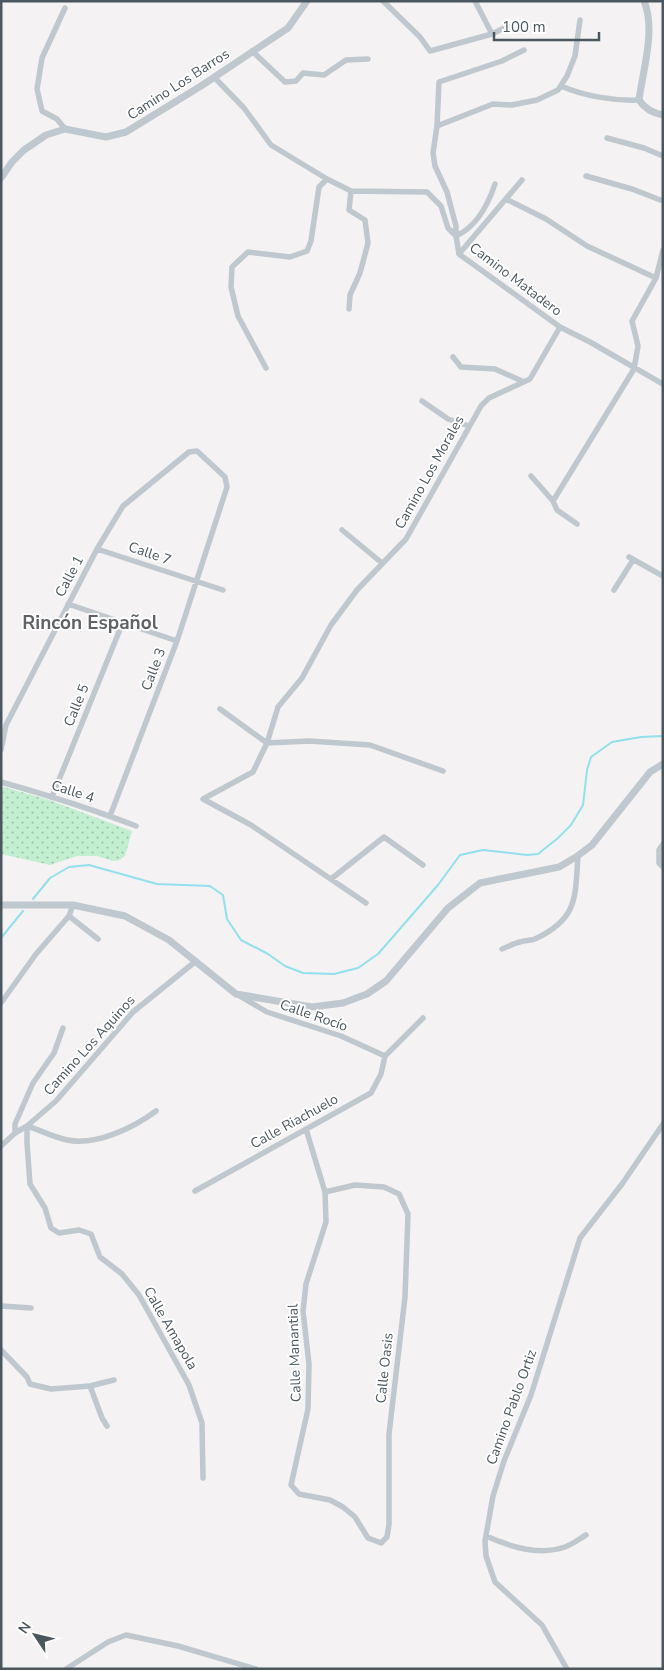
<svg xmlns="http://www.w3.org/2000/svg" width="664" height="1670" viewBox="0 0 664 1670" font-family="'Nunito Sans',sans-serif">
<style>
.grass{fill:url(#grass-dots)}
.lines{fill:none;stroke-linecap:round;stroke-linejoin:round}
.stream{stroke:#92e0eb;stroke-width:2}
.minor{stroke:#bec8ce;stroke-width:5.5}
.tertiary{stroke:#bec8ce;stroke-width:7}
.labels{text-anchor:middle;stroke-width:4;stroke-linejoin:round;paint-order:stroke}
.street-label{font-size:14px;fill:#4a575f;stroke:#fff}
.district-label{font-size:19px;font-weight:bold;fill:#5f6367;stroke:#fff}
</style>
<defs>
<pattern id="grass-dots" width="8" height="8" patternUnits="userSpaceOnUse" patternTransform="scale(1.25)"><rect width="8" height="8" fill="#c3efd1"/><path d="M2 2h.1M6 6h.1" fill="none" stroke="#a0c4ad" stroke-width="1.8" stroke-linecap="round"/></pattern>
</defs>
<rect width="100%" height="100%" fill="#f4f2f2"/>
<!-- grass -->
<path class="grass" d="M4,787L49,800L132,831L125,856L120,860L113,861L97,856H77L50,865L1,854V788Z"/>
<g class="lines">
<!-- stream -->
<path class="stream" d="M33,899L50,878L69,867L89,865L157,884L210,886L223,895L227,919L241,940L268,954L285,966L303,973L334,974L358,968L378,954L438,885L460,855L483,850L527,855L538,854L558,838L571,825L583,805L587,770L591,757L612,742L641,737L663,736
M1,938L23,911"/>
<!-- minor -->
<path class="minor" d="M383,1L420,37L430,51L492,34L508,26
M475,1L492,34
M252,51L285,82L296,81L303,73L324,75L346,60L368,59
M214,77L244,108L271,145L327,179L351,191L427,192L441,206L448,228L456,236L459,254L560,327L590,342L663,384
M561,86C584,96 613,101 639,100
M437,126L493,104L512,105L537,100L558,90L567,76L575,56L580,20
M65,129L57,119L42,111L37,89L42,58L65,8
M607,138L644,148L663,156
M586,176L632,189L663,201
M495,184C488,205 476,227 456,236V226L447,192L435,166L433,153L437,126L439,82L502,61L524,50
M506,199L546,219L587,246L656,278
M459,254L522,180
M349,309L350,295L360,273L368,243L365,220L349,210L351,191
M453,357L461,367L495,369L524,382
M266,368L238,316L231,287L232,267L248,252L290,257L307,251L311,241L319,187L327,179
M422,401L448,419L469,426
M531,476L553,501
M577,524L557,510L553,501L634,369L638,346L632,321L656,278L663,250
M342,530L382,563
M97,549L223,590
M629,557L663,576
M614,590L633,560
M68,604L177,641
M220,709L267,743L309,741L370,745L443,771
M1,750L6,725L97,549L123,506L189,452L197,451L225,477L227,487L177,641L110,816
M1,782C47,795 92,809 136,826
M52,797L123,622
M663,844L659,850V863L663,867
M331,879L384,837L423,865
M366,903L251,825L203,799L253,772L267,743L278,707L302,678L331,625L357,590L406,539L481,406L489,398L530,379L560,327
M69,916L98,939
M502,949C508,947 514,943 520,942C525,940 530,941 535,939C578,919 575,898 578,856
M238,995L267,1012L341,1036L385,1056
M1,1003L36,954L69,916L73,905
M385,1056L423,1018
M156,1111C133,1128 96,1146 67,1140C53,1137 40,1130 27,1126V1143L30,1184L45,1208L51,1228L59,1233L79,1230L91,1234L100,1257L122,1274L139,1295L189,1385L202,1423L203,1478
M306,1129L325,1192L326,1222L306,1284L303,1311L309,1364L308,1409L291,1485L299,1494L330,1500L343,1507L355,1517L368,1538L381,1543L387,1537L389,1524V1434L405,1297L408,1214L399,1194L384,1187L355,1185L325,1192
M15,1133V1124L33,1083L54,1053L63,1028
M1,1146L15,1133L27,1126L56,1101L133,1012L196,961
M195,1191L371,1093L381,1074L385,1056
M1,1306L31,1308
M1,1350L27,1377L30,1384L51,1389L90,1386
M107,1426L102,1418L90,1386L114,1380
M486,1536C511,1547 538,1556 565,1547C573,1544 579,1539 586,1535
M66,1669L108,1642L126,1635L178,1646L256,1669
M567,1669L542,1625L495,1582L486,1556L485,1541L493,1496L504,1461L531,1395L580,1238L622,1184L663,1124"/>
<!-- tertiary -->
<path class="tertiary" d="M644,1C656,29 643,70 639,100C645,109 652,113 663,115
M1,178L12,162L24,150L46,135L65,129L106,137L126,132L201,86L288,28L307,1
M1,905H73L125,916L169,940L236,994L312,1007L343,1003L367,994L386,981L448,908L480,883L559,867L576,857L592,845L650,772L663,764"/>
</g>
<g class="labels">
<!-- street labels -->
<g class="street-label">
<text transform="translate(178 84) rotate(-33)" y="5">Camino Los Barros</text>
<text transform="translate(516 279) rotate(37)" y="5">Camino Matadero</text>
<text transform="translate(429 472) rotate(-61)" y="5">Camino Los Morales</text>
<text transform="translate(150 553) rotate(19)" y="5">Calle 7</text>
<text transform="translate(69 576) rotate(-62)" y="5">Calle 1</text>
<text transform="translate(153 669) rotate(-69)" y="5">Calle 3</text>
<text transform="translate(76 705) rotate(-68)" y="5">Calle 5</text>
<text transform="translate(73 791) rotate(18)" y="5">Calle 4</text>
<text transform="translate(314 1015) rotate(19)" y="5">Calle Rocío</text>
<text transform="translate(89 1045) rotate(-48)" y="5">Camino Los Aquinos</text>
<text transform="translate(294 1121) rotate(-29)" y="5">Calle Riachuelo</text>
<text transform="translate(171 1328) rotate(60)" y="5">Calle Amapola</text>
<text transform="translate(294 1353) rotate(-92)" y="5">Calle Manantial</text>
<text transform="translate(384 1368) rotate(-84)" y="5">Calle Oasis</text>
<text transform="translate(511 1407) rotate(-70)" y="5">Camino Pablo Ortiz</text>
</g>
<!-- district labels -->
<g class="district-label">
<text x="90" y="629">Rincón Español</text>
</g>
</g>
<!-- border -->
<rect width="664" height="1670" fill="none" stroke="#4a575f" stroke-width="5"/>
<!-- north arrow -->
<g transform="translate(35 1635) rotate(305)" stroke="#ffffff" stroke-width="4" paint-order="stroke">
<path d="M0-4L9 19L0 12L-9 19Z" fill="#4a575f"/>
<text y="-8" font-size="14" font-weight="bold" text-anchor="middle" fill="#4a575f">N</text>
</g>
<!-- scale -->
<path d="M494 32v8h105v-8" fill="none" stroke="#4a575f" stroke-width="2.5"/>
<text x="502" y="32" font-size="15" fill="#4a575f" stroke="#ffffff" stroke-width="4" paint-order="stroke">100 m</text>
</svg>
